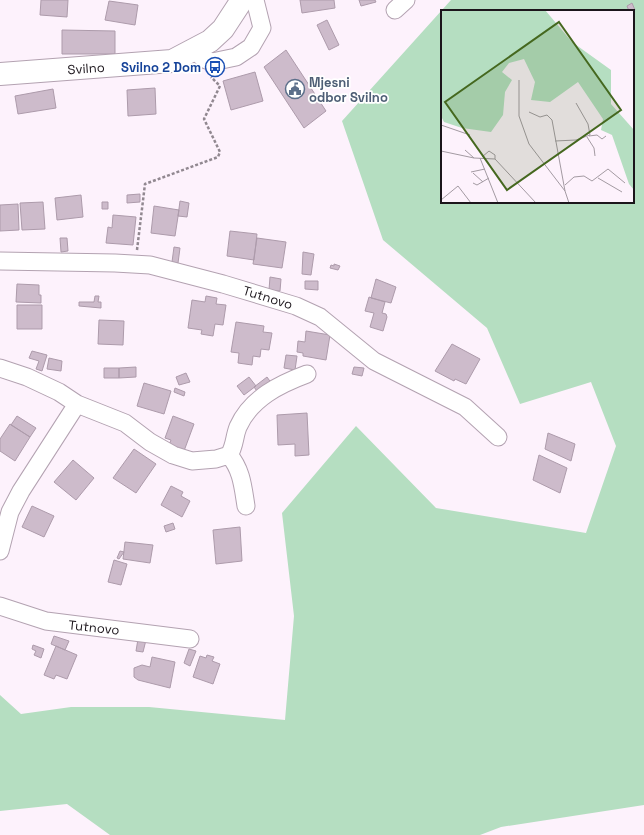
<svg xmlns="http://www.w3.org/2000/svg" width="644" height="835" viewBox="0 0 644 835" font-family="'Space Grotesk',sans-serif">
<style>
.green{fill:#b5dec1;fill-rule:evenodd}
.building{fill:#cdbbcb;stroke:#ad9bab}
.lines{fill:none;stroke-linecap:round;stroke-linejoin:round}
.minor-casing{stroke:#b3a2b1;stroke-width:19}
.major-casing{stroke:#b3a2b1;stroke-width:24}
.path{stroke:#918890;stroke-width:2.5;stroke-dasharray:3 2;stroke-linecap:butt}
.minor{stroke:#fff;stroke-width:17}
.major{stroke:#fff;stroke-width:22}
.labels{text-anchor:middle;stroke-width:3.5;stroke-linejoin:round;paint-order:stroke}
.transit-label{font-size:13px;font-weight:bold;fill:#164399;stroke:#fff;text-anchor:end}
.street-label{font-size:13px;fill:#1b151b;stroke:#fff}
.service-label{font-size:13px;font-weight:bold;fill:#4e5e75;stroke:#fff;text-anchor:start}
.inset-road{fill:none;stroke:#a39aa2;stroke-width:1}
.view{fill:#45681f;fill-opacity:0.15;stroke:#45681f;stroke-width:2}
.inset-edge{fill:none;stroke:#1b151b;stroke-width:2}
</style>
<rect width="100%" height="100%" fill="#fdf2fc"/>
<!-- green -->
<path class="green" d="M451,0H644V805L501,827L480,835H110L67,804L0,811V695L21,714L71,707H149L285,720L294,616L282,513L356,426L436,508L586,533L616,446L591,382L520,404L487,328L383,240L342,121ZM442,11H633V202H442Z"/>
<!-- building -->
<path class="building" d="M41,0H68L67,17L40,15Z
M300,0H334L335,8L302,13Z
M359,0H375L376,2L361,6Z
M109,1L138,5L135,25L105,20Z
M632,3L635,10L629,11L627,6Z
M327,20L339,45L329,50L317,25Z
M62,30L115,31V54H62Z
M286,50L326,111L304,128L264,67Z
M255,72L263,101L231,110L223,81Z
M155,88L156,114L128,116L127,90Z
M53,89L56,108L18,114L15,96Z
M140,194V202L127,203V195Z
M81,195L83,217L57,220L55,198Z
M180,201L189,203L187,217L178,216Z
M43,202L45,229L22,230L20,203Z
M102,202H108V209H102Z
M18,204L19,230L0,231V205Z
M154,206L179,210L175,236L151,233Z
M113,215L136,217L133,245L106,243L108,227L112,228Z
M230,231L257,234L254,260L227,256Z
M60,238H67L68,251L61,252Z
M257,238L286,242L282,268L253,264Z
M174,247L180,248L178,263L172,262Z
M303,252L314,254L311,275L302,274Z
M334,264L340,266L338,270L330,268L331,265L334,266Z
M270,277L281,279L280,291L269,290Z
M376,279L396,287L391,303L371,298Z
M305,281H318V290L305,289Z
M17,284L39,285V295H41V303L16,302Z
M95,296H99L98,302H101V308L79,306V302H94Z
M206,296L217,298L216,304L226,305L223,325L215,324L213,336L201,334L202,330L188,328L192,300L205,302Z
M369,297L385,302L382,313L386,314L387,317L383,331L370,327L374,313L365,311Z
M17,305H42V329H17Z
M99,320L124,321L123,345L98,344Z
M236,322L264,326L263,332L272,333L269,350L261,349L260,357L253,356L252,365L238,363L239,353L231,352Z
M306,331L330,335L326,360L303,356V353L297,352L298,341L305,342Z
M452,344L480,359L466,384L455,379L454,381L435,371Z
M32,351L47,355L42,371L36,369L39,361L29,358Z
M286,355L297,356L295,370L284,368Z
M49,358L62,361L61,371L47,369Z
M136,367V377L119,378V368Z
M354,367L364,368L362,376L352,374Z
M104,368H119V378H104Z
M186,373L190,382L179,385L176,377Z
M249,377L256,386L244,395L237,386Z
M267,377L272,384L259,394L254,387Z
M144,383L171,391L164,414L137,406Z
M175,388L185,392L184,396L174,392Z
M307,413L309,455L295,456V444L278,445L277,415Z
M17,416L36,428L30,437L11,425Z
M173,416L194,424L184,451L169,445L171,440L165,438Z
M10,424L30,437L15,461L0,451V439Z
M548,433L575,444L571,461L545,449Z
M134,449L156,464L136,493L113,478Z
M539,455L567,468L560,493L533,480Z
M73,460L94,478L76,500L54,482Z
M171,486L183,492L181,496L190,501L182,517L161,505Z
M32,506L54,516L44,537L22,527Z
M173,523L175,529L166,532L164,526Z
M240,527L242,561L216,564L213,530Z
M125,542L153,545L150,563L123,559Z
M120,551L124,552L119,559L117,558Z
M114,560L127,564L121,585L108,582Z
M54,636L69,641L65,650L51,644Z
M138,639L146,640L143,652L136,651Z
M33,645L44,649L41,658L34,655L36,651L32,649Z
M56,646L77,655L67,679L56,675L54,679L44,675Z
M189,649L196,651L190,666L184,663Z
M207,655L214,657L212,661L220,664L213,684L193,677L200,656L206,658Z
M152,657L175,662L170,688L138,680L134,677V668L142,665L150,667Z"/>
<g class="lines">
<!-- minor casing -->
<g class="minor-casing">
<path id="minor" d="M395,10L406,0
M195,51L204,59L212,62L236,57L251,47L262,28L255,0
M0,261L115,263L150,265L223,284L296,306L320,317L374,361L465,407L498,437
M0,368L27,377L59,392L77,404L125,423L150,442L173,455L192,461L216,459L229,455C235,446 234,437 238,427C251,398 280,384 307,374
M229,455C242,470 243,488 246,506
M0,551L10,512L21,491L77,404
M0,606L46,621L190,639"/>
</g>
<!-- major casing -->
<g class="major-casing">
<path id="major" d="M0,74L172,61L210,41L223,29L242,0"/>
</g>
<!-- path -->
<path class="path" d="M137,250L145,184L218,157L220,152L204,119L220,86L211,77"/>
<!-- minor -->
<use href="#minor" class="minor"/>
<!-- major -->
<use href="#major" class="major"/>
</g>
<!-- icons -->
<defs>
<g id="bus-ring" transform="scale(1)"><circle r="9.5" fill="#fff" stroke="#1a4fb4" stroke-width="1.5"/><path d="M-5-6H5V4H4V6H2V4H-2V6H-4V4H-5ZM-3.5-4V0h7V-4ZM-3.5 1.2v1.5H-2V1.2ZM2 1.2v1.5H3.5V1.2Z" fill="#1a4fb4"/></g>
<g id="civic-ring" transform="scale(1)"><circle r="9.5" fill="#fff" stroke="#5c6f8a" stroke-width="1.5"/><path d="M-.6-6.5H3V-4.5H.6V-3L4-1V1h2V6H-6V1h2V-1L-.6-3ZM-1.2 2.5V6h2.4V2.5Z" fill="#5c6f8a"/></g>
</defs>
<g fill-rule="evenodd">
<use href="#bus-ring" x="215" y="67"/>
<use href="#civic-ring" x="295" y="89"/>
</g>
<g class="labels">
<!-- transit labels -->
<g class="transit-label">
<text x="201" y="72">Svilno 2 Dom</text>
</g>
<!-- street labels -->
<g class="street-label">
<text transform="translate(86 68) rotate(-4)" y="5">Svilno</text>
<text transform="translate(268 297) rotate(17)" y="5">Tutnovo</text>
<text transform="translate(94 627) rotate(6)" y="5">Tutnovo</text>
</g>
<!-- service labels -->
<g class="service-label">
<text x="309" y="87">Mjesni<tspan x="309" dy="15">odbor Svilno</tspan></text>
</g>
</g>
<!-- overview -->
<g transform="translate(441 10)">
<rect width="193" height="193" fill="#fdf2fc"/>
<path d="M0,0H104L131,32L170,60V94L193,120V180L188,174L171,125L160,120L162,109L137,72L109,92L90,90L94,72L83,49L68,53L61,62L71,70L64,82L62,105L50,122L21,118L3,112L0,106Z" fill="#b5dec1"/>
<path class="inset-road" d="M78,70V106L88,134L124,181L128,193M88,102L99,107L106,105L111,110L124,181M0,115L29,125M148,126L156,125L161,129L165,126M146,127L153,138L154,146M114,131L135,130L149,125L147,114L135,93M24,140L33,148M0,141L33,148L54,149L95,193M41,147L48,141L54,145V149M39,148L57,193M30,162L44,159M32,163L42,172M157,168L181,182M32,173L36,175L48,168M124,175L133,167L143,166L151,171L167,159L184,173M0,190L17,176L30,193"/>
<path class="view" d="M118,12L180,100L66,180L4,92Z"/>
<rect width="193" height="193" class="inset-edge"/>
</g>
</svg>
